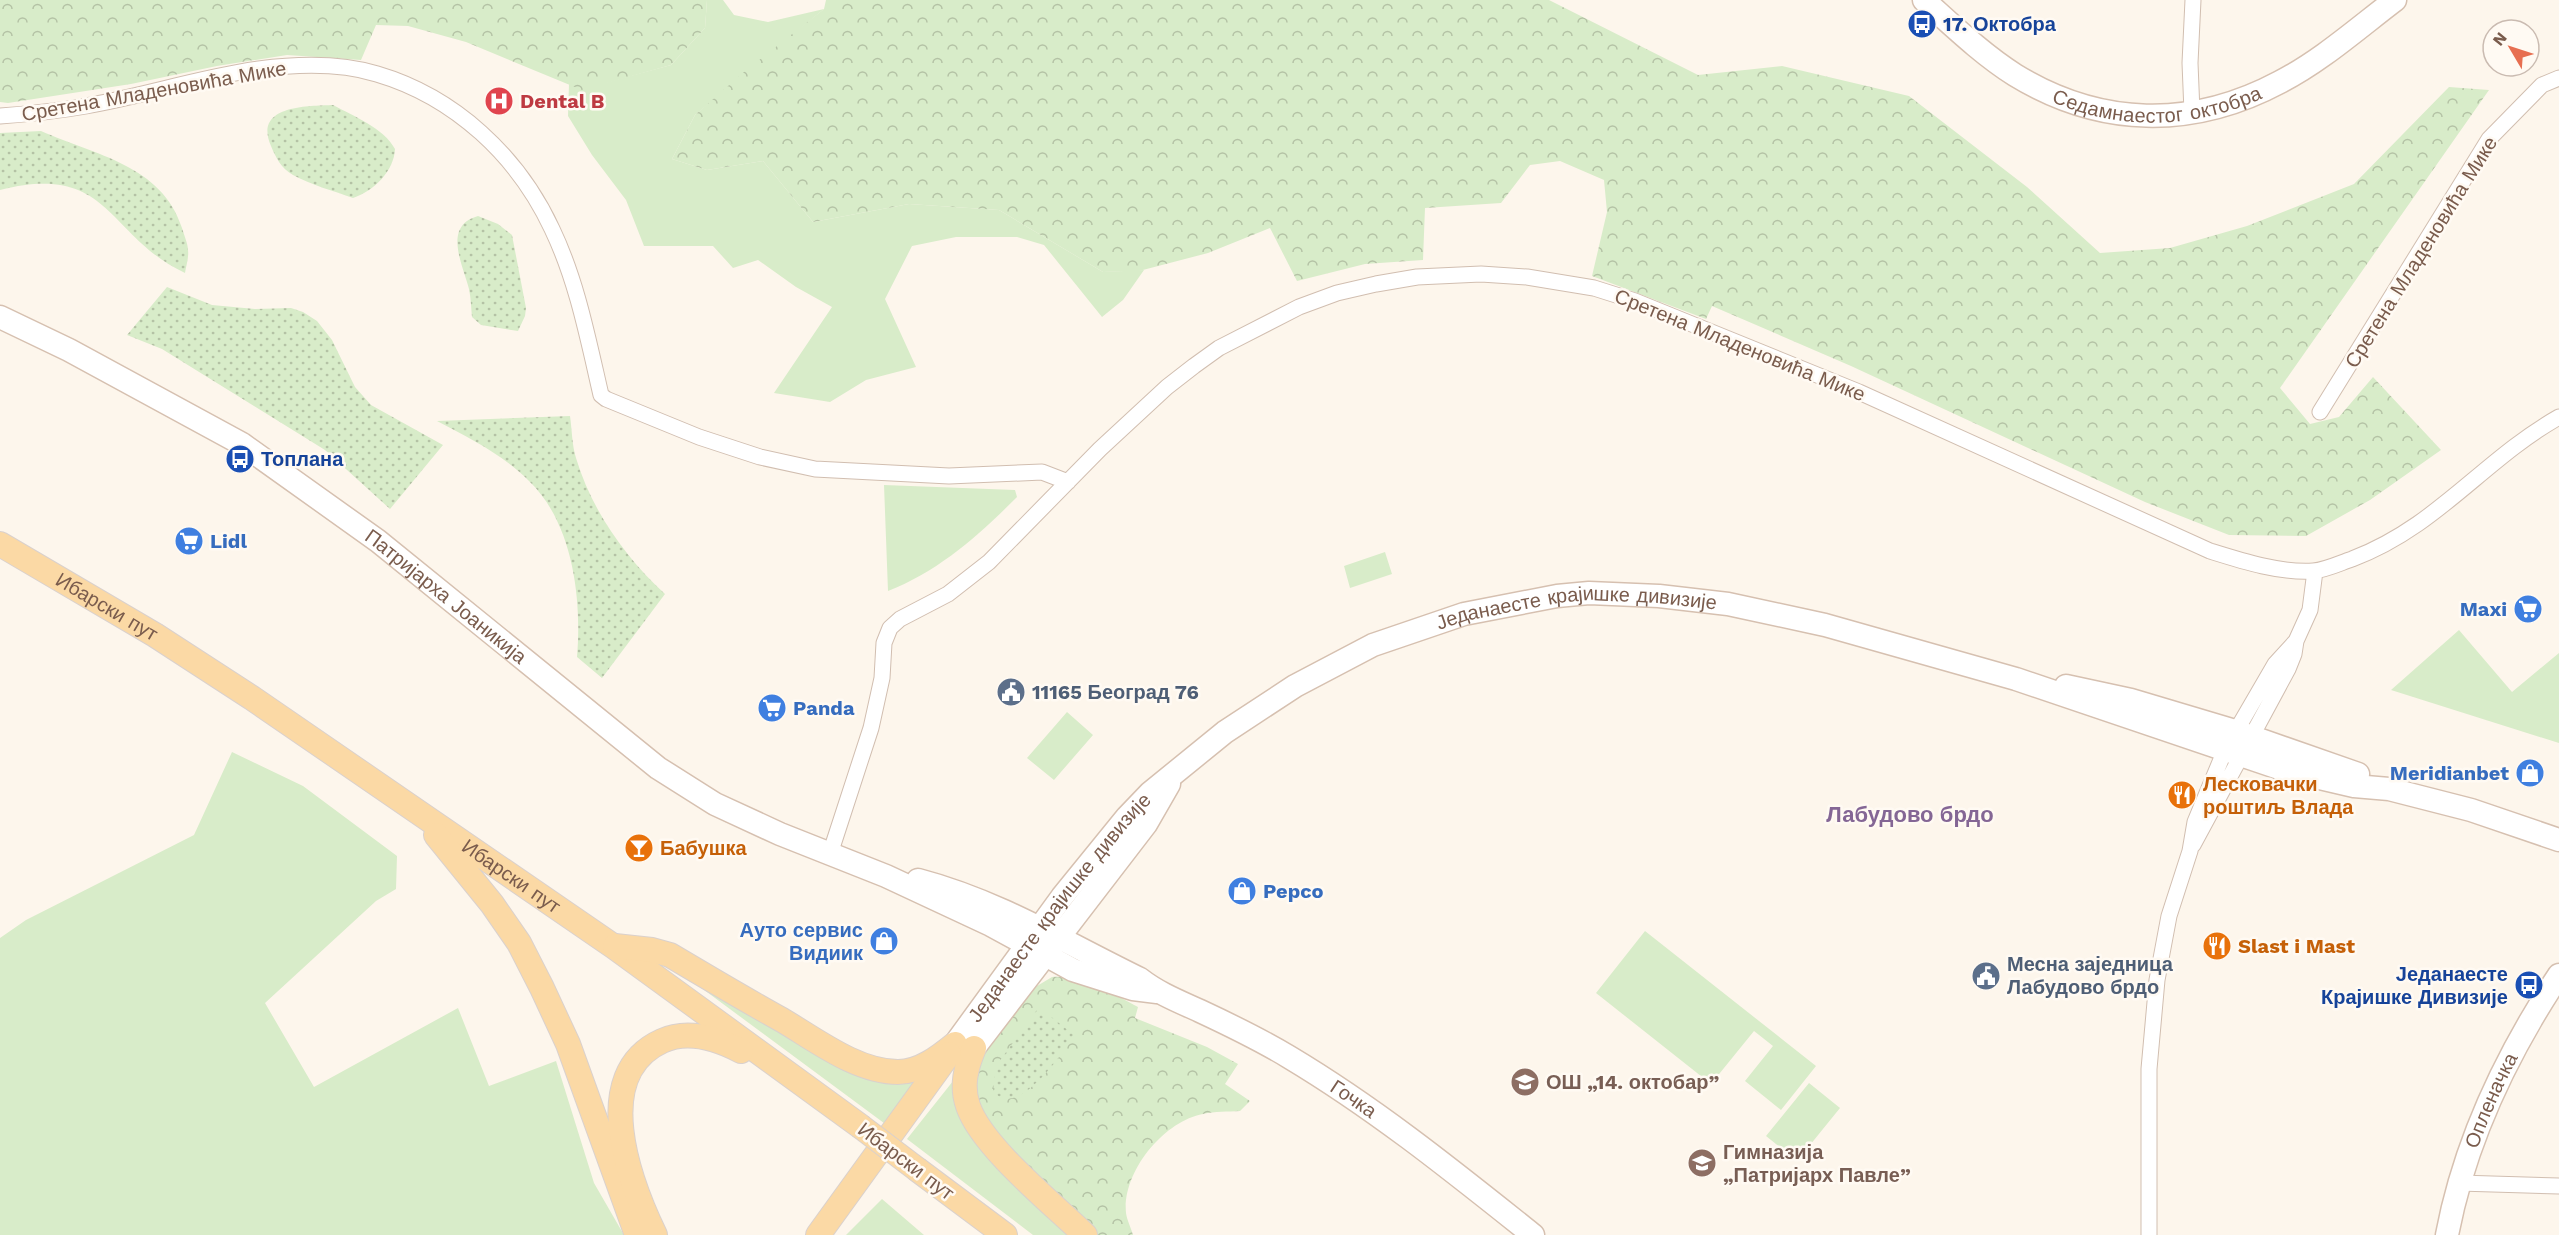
<svg xmlns="http://www.w3.org/2000/svg" width="2559" height="1235" viewBox="0 0 2559 1235" font-family="'Work Sans',sans-serif">
<style>
.grass{fill:#d8ecc9}
.forest{fill:url(#forest-crowns)}
.park{fill:url(#park-dots)}
.lines{fill:none;stroke-linecap:round;stroke-linejoin:round}
.street-casing{stroke:#d1beb0;stroke-width:17}
.secondary-casing{stroke:#d6c0b0;stroke-width:25}
.primary-casing{stroke:#dad1cd;stroke-width:26}
.street{stroke:#fff;stroke-width:15}
.secondary{stroke:#fff;stroke-width:22}
.primary{stroke:#fbd9a5;stroke-width:24}
.primary-bridge-casing{stroke:#dad1cd;stroke-width:26;stroke-linecap:butt}
.primary-bridge{stroke:#fbd9a5;stroke-width:24}
.labels{text-anchor:middle;stroke-width:5;stroke-linejoin:round;paint-order:stroke}
.transit-label{font-size:20px;font-weight:bold;fill:#164399;stroke:#fffaf3;text-anchor:start}
.street-label{font-size:20px;fill:#7a5c4d;stroke:#fffaf3}
.health-label{font-size:20px;font-weight:bold;fill:#be3a42;stroke:#fffaf3;text-anchor:start}
.shop-label{font-size:20px;font-weight:bold;fill:#366cbe;stroke:#fffaf3;text-anchor:start}
.service-label{font-size:20px;font-weight:bold;fill:#4e5e75;stroke:#fffaf3;text-anchor:start}
.food-label{font-size:20px;font-weight:bold;fill:#c56008;stroke:#fffaf3;text-anchor:start}
.education-label{font-size:20px;font-weight:bold;fill:#785e54;stroke:#fffaf3;text-anchor:start}
.quarter-label{font-size:22px;font-weight:bold;fill:#846695;stroke:#fffaf3}
</style>
<defs>
<pattern id="forest-crowns" width="20" height="18" patternUnits="userSpaceOnUse" patternTransform="scale(1.5)"><rect width="20" height="18" fill="#d8ecc9"/><path d="M2 6a3 3 0 1 1 6 0M12 15a3 3 0 1 1 6 0" fill="none" stroke="#b4c2a5"/></pattern>
<pattern id="park-dots" width="8" height="8" patternUnits="userSpaceOnUse" patternTransform="scale(1.5)"><rect width="8" height="8" fill="#d8ecc9"/><path d="M2 2h.1M6 6h.1" fill="none" stroke="#b4c2a5" stroke-width="1.8" stroke-linecap="round"/></pattern>
</defs>
<rect width="100%" height="100%" fill="#fdf6ec"/>
<!-- grass -->
<path class="grass" d="M707,0H723L734,15L768,22L824,9L695,115L672,159L707,170L763,161L813,222L909,204L999,210L1103,272L1144,270L1123,300L1102,317L1044,245L1017,237H956L912,246L885,299L916,367L866,380L830,402L774,393L832,307L796,287L758,260L733,268L713,246H644L626,200L592,155L568,116L569,84L582,89L671,65L705,28Z
M884,485L1015,490L1017,497C978,536 939,571 888,591Z
M1385,552L1392,574L1350,588L1344,566Z
M2459,630L2512,692L2559,653V743L2391,690Z
M1067,712L1093,735L1054,780L1027,758Z
M232,752L303,786L397,856L396,889L376,901L265,1003L314,1087L458,1008L489,1086L556,1061L594,1183L624,1235H0V938L26,920L194,835Z
M1645,931L1816,1066L1781,1110L1745,1081L1773,1046L1754,1031L1711,1084L1596,993Z
M688,978L849,1064L936,1065L892,1129Z
M961,1071L1076,1235H1033L907,1139Z
M1809,1083L1840,1108L1797,1161L1766,1136Z
M882,1199L924,1235H846Z"/>
<!-- forest -->
<path class="forest" d="M0,0H707L705,28L671,65L582,90L466,42L408,26L376,25L361,60L287,55L217,66L131,84L8,103L0,102Z
M826,0H1549L1698,75L1782,66L1909,96L2027,187L2100,253L2170,248L2247,226L2354,184L2449,87L2489,90L2280,388L2310,424L2339,417L2373,377L2441,450L2370,500L2306,536L2229,535L2145,502L1851,366L1712,306L1706,319L1592,276L1607,212L1604,180L1560,161L1530,165L1501,203L1425,208L1423,260L1365,264L1297,281L1270,228L1208,253L1139,271L1103,272L999,210L909,204L813,222L763,161L707,170L672,159L695,115L744,72L824,9Z
M1052,977C1079,975 1115,995 1138,1007L1135,1018L1207,1047L1238,1064L1225,1084L1250,1101L1240,1111C1228,1112 1215,1111 1203,1114C1164,1121 1122,1172 1126,1213C1127,1220 1131,1228 1133,1235H1092L981,1122L972,1065L1037,986Z"/>
<!-- park -->
<path class="park" d="M333,105C353,116 384,128 395,149C394,171 374,191 353,198C334,191 311,185 293,175C281,168 276,158 271,146C253,105 308,106 333,105Z
M41,131C95,155 162,165 182,228C184,235 188,244 188,250C189,258 186,266 185,273C106,236 111,162 0,190V133Z
M478,216L498,224L512,235L526,308L525,316L518,331L481,325L472,317C471,308 471,298 469,289C463,265 442,226 478,216Z
M167,287L212,305L255,309L291,308L303,312L317,321L332,340L355,387L371,405L443,445L390,509L325,450L162,349L127,335Z
M570,416C572,430 572,445 576,458C592,511 625,557 665,594L602,678L577,657C582,599 573,523 529,481C503,455 470,438 437,421Z
M1039,1007L1075,1036C1061,1054 1017,1121 993,1091L996,1066Z"/>
<g class="lines">
<!-- street casing -->
<g class="street-casing">
<path id="street" d="M2192,112L2190,63L2193,0
M0,116C28,114 58,111 86,106C144,96 201,77 259,69C297,64 341,63 377,74C455,97 518,156 552,229C577,281 588,339 601,395L606,399L699,437L760,457L815,469L949,476L1042,472L1068,482
M2320,412L2489,139L2542,85L2559,78
M2193,845L2288,669L2294,654L2296,641L2310,610L2315,571
M830,854L871,728L882,678L884,643L890,628L900,619L948,594L989,562L1100,449L1167,387L1194,366L1219,348L1299,307L1337,293L1376,284L1417,277L1481,274L1527,277L1594,288L1635,301L1859,392L2210,551C2242,561 2279,573 2313,571C2326,570 2340,563 2352,559C2437,527 2483,460 2559,417
M2459,1183L2559,1186
M2149,1235V1069L2157,980L2169,916L2190,851L2195,822L2225,750L2275,664L2296,641"/>
</g>
<!-- secondary casing -->
<g class="secondary-casing">
<g id="secondary">
<path id="s1" d="M1924,0C1953,26 1982,54 2015,75C2100,127 2192,129 2280,82C2321,61 2358,28 2395,0"/>
<path id="s2" d="M0,317L69,350L242,444L378,541L658,768L715,804L780,834L886,876L991,925L1073,970L1133,989L1157,992"/>
<path d="M2066,686L2131,700L2235,731L2358,774"/>
<path id="s3" d="M918,880C998,901 1066,943 1140,979C1158,993 1178,1001 1200,1011C1230,1025 1261,1040 1289,1057C1376,1109 1454,1172 1533,1235"/>
<path id="s4" d="M955,1044L1062,897L1127,817L1150,793L1225,732L1295,686L1373,645L1464,614L1557,596L1589,593L1659,596L1728,604L1825,625L2016,679L2285,770L2354,786L2389,789L2471,810L2559,840"/>
<path d="M974,1048L1146,824L1169,784"/>
<path id="s5" d="M2447,1235C2465,1140 2506,1055 2559,975"/>
</g>
</g>
<!-- primary casing -->
<g class="primary-casing">
<g id="primary">
<path id="s6" d="M0,544L155,635L252,698L613,946L860,1126"/>
<path d="M436,835L492,904L519,943L542,988L568,1044L637,1235"/>
<path d="M615,946L652,950L670,955C707,977 744,999 782,1020C816,1040 857,1072 898,1072C920,1072 939,1057 955,1044"/>
<path d="M974,1048C966,1067 961,1086 968,1106C982,1147 1053,1204 1085,1235"/>
<path d="M918,1170L1005,1235"/>
<path d="M655,1235C629,1181 589,1074 662,1041C688,1029 718,1039 741,1051"/>
<path d="M818,1235L949,1054"/>
</g>
</g>
<!-- street -->
<use href="#street" class="street"/>
<!-- secondary -->
<use href="#secondary" class="secondary"/>
<!-- primary -->
<use href="#primary" class="primary"/>
<!-- primary-bridge casing -->
<g class="primary-bridge-casing">
<path id="primary-bridge" d="M860,1126L918,1170"/>
</g>
<!-- primary-bridge -->
<use href="#primary-bridge" class="primary-bridge"/>
</g>
<!-- icons -->
<defs>
<g id="bus-disc" transform="scale(1.5)"><circle r="9.5" fill="#1a4fb4" stroke="#fffaf3"/><path d="M-5-6H5V4H4V6H2V4H-2V6H-4V4H-5ZM-3.5-4V0h7V-4ZM-3.5 1.2v1.5H-2V1.2ZM2 1.2v1.5H3.5V1.2Z" fill="#fff"/></g>
<g id="hospital-disc" transform="scale(1.5)"><circle r="9.5" fill="#e0444e" stroke="#fffaf3"/><path d="M-5-5h3v3.5h4V-5h3V5h-3V1.5h-4V5h-3Z" fill="#fff"/></g>
<g id="supermarket-disc" transform="scale(1.5)"><circle r="9.5" fill="#3f7fe0" stroke="#fffaf3"/><path d="M-6-5.5h2.5l.6 2H6L4.5 2H-2.5L-4.4-4H-6ZM-1.5 3.2a1.3 1.3 0 1 0 .1 0ZM3 3.2a1.3 1.3 0 1 0 .1 0Z" fill="#fff"/></g>
<g id="civic-disc" transform="scale(1.5)"><circle r="9.5" fill="#5c6f8a" stroke="#fffaf3"/><path d="M-.6-6.5H3V-4.5H.6V-3L4-1V1h2V6H-6V1h2V-1L-.6-3ZM-1.2 2.5V6h2.4V2.5Z" fill="#fff"/></g>
<g id="shop-disc" transform="scale(1.5)"><circle r="9.5" fill="#3f7fe0" stroke="#fffaf3"/><path d="M-5-2.5h2.3a2.7 3.5 0 0 1 5.4 0H5L5.5 6h-11ZM-1.5-2.5h3a1.5 2.3 0 0 0-3 0Z" fill="#fff"/></g>
<g id="restaurant-disc" transform="scale(1.5)"><circle r="9.5" fill="#e8710a" stroke="#fffaf3"/><path d="M-5-6h1v4h1v-4h1v4h1v-4h1v5L-1.5 .5V6h-2V.5L-5-1ZM5-6V6H3V1.5H1.5Q1.5-4 5-6Z" fill="#fff"/></g>
<g id="bar-disc" transform="scale(1.5)"><circle r="9.5" fill="#e8710a" stroke="#fffaf3"/><path d="M-6-5H6L.8 .8V4.5H3.5V6h-7V4.5H-.8V.8Z" fill="#fff"/></g>
<g id="school-disc" transform="scale(1.5)"><circle r="9.5" fill="#8d6e63" stroke="#fffaf3"/><path d="M0-5L7-2L0 1L-7-2ZM-4 1L0 2.5L4 1V4Q0 6-4 4Z" fill="#fff"/></g>
</defs>
<g fill-rule="evenodd">
<use href="#bus-disc" x="1922" y="24"/>
<use href="#hospital-disc" x="499" y="101"/>
<use href="#bus-disc" x="240" y="459"/>
<use href="#supermarket-disc" x="189" y="541"/>
<use href="#supermarket-disc" x="2528" y="609"/>
<use href="#civic-disc" x="1011" y="692"/>
<use href="#supermarket-disc" x="772" y="708"/>
<use href="#shop-disc" x="2530" y="773"/>
<use href="#restaurant-disc" x="2182" y="795"/>
<use href="#bar-disc" x="639" y="848"/>
<use href="#shop-disc" x="1242" y="891"/>
<use href="#shop-disc" x="884" y="941"/>
<use href="#restaurant-disc" x="2217" y="946"/>
<use href="#civic-disc" x="1986" y="976"/>
<use href="#bus-disc" x="2529" y="985"/>
<use href="#school-disc" x="1525" y="1082"/>
<use href="#school-disc" x="1702" y="1163"/>
</g>
<g class="labels">
<!-- transit labels -->
<g class="transit-label">
<text x="1943" y="31">17. Октобра</text>
<text x="261" y="466">Топлана</text>
<text x="2508" y="981" text-anchor="end">Једанаесте<tspan x="2508" dy="23">Крајишке Дивизије</tspan></text>
</g>
<!-- street labels -->
<g class="street-label">
<text dy="7" stroke="none"><textPath href="#s1" startOffset="268">Седамнаестог октобра</textPath></text>
<text transform="translate(154 91) rotate(-10)" y="7">Сретена Младеновића Мике</text>
<text transform="translate(2421 252) rotate(-58)" y="7">Сретена Младеновића Мике</text>
<text transform="translate(1740 345) rotate(22)" y="7">Сретена Младеновића Мике</text>
<text dy="7" stroke="none"><textPath href="#s2" startOffset="528">Патријарха Јоаникија</textPath></text>
<text dy="7" stroke="none"><textPath href="#s6" startOffset="124">Ибарски пут</textPath></text>
<text dy="7" stroke="none"><textPath href="#s4" startOffset="796">Једанаесте крајишке дивизије</textPath></text>
<text dy="7" stroke="none"><textPath href="#s6" startOffset="610">Ибарски пут</textPath></text>
<text dy="7" stroke="none"><textPath href="#s4" startOffset="172">Једанаесте крајишке дивизије</textPath></text>
<text dy="7" stroke="none"><textPath href="#s3" startOffset="489">Гочка</textPath></text>
<text dy="7" stroke="none"><textPath href="#s5" startOffset="142">Опленачка</textPath></text>
<text transform="translate(906 1161) rotate(37)" y="7">Ибарски пут</text>
</g>
<!-- health labels -->
<g class="health-label">
<text x="520" y="108">Dental B</text>
</g>
<!-- shop labels -->
<g class="shop-label">
<text x="210" y="548">Lidl</text>
<text x="2507" y="616" text-anchor="end">Maxi</text>
<text x="793" y="715">Panda</text>
<text x="2509" y="780" text-anchor="end">Meridianbet</text>
<text x="1263" y="898">Pepco</text>
<text x="863" y="937" text-anchor="end">Ауто сервис<tspan x="863" dy="23">Видиик</tspan></text>
</g>
<!-- service labels -->
<g class="service-label">
<text x="1032" y="699">11165 Београд 76</text>
<text x="2007" y="971">Месна заједница<tspan x="2007" dy="23">Лабудово брдо</tspan></text>
</g>
<!-- food labels -->
<g class="food-label">
<text x="2203" y="791">Лесковачки<tspan x="2203" dy="23">роштиљ Влада</tspan></text>
<text x="660" y="855">Бабушка</text>
<text x="2238" y="953">Slast i Mast</text>
</g>
<!-- education labels -->
<g class="education-label">
<text x="1546" y="1089">ОШ „14. октобар”</text>
<text x="1723" y="1159">Гимназија<tspan x="1723" dy="23">„Патријарх Павле”</tspan></text>
</g>
<!-- quarter labels -->
<g class="quarter-label">
<text x="1910" y="822">Лабудово брдо</text>
</g>
</g>
<!-- north arrow -->
<g transform="translate(2511 48) rotate(309)"><circle r="28" fill="#fffaf3" stroke="#cabbb1" stroke-width="1.5"/>
<path d="M0-4.5L10 22L0 15L-10 22Z" fill="#e76f51"/>
<text y="-9" font-size="16" font-weight="bold" text-anchor="middle" fill="#7a5c4d">N</text>
</g>
</svg>
